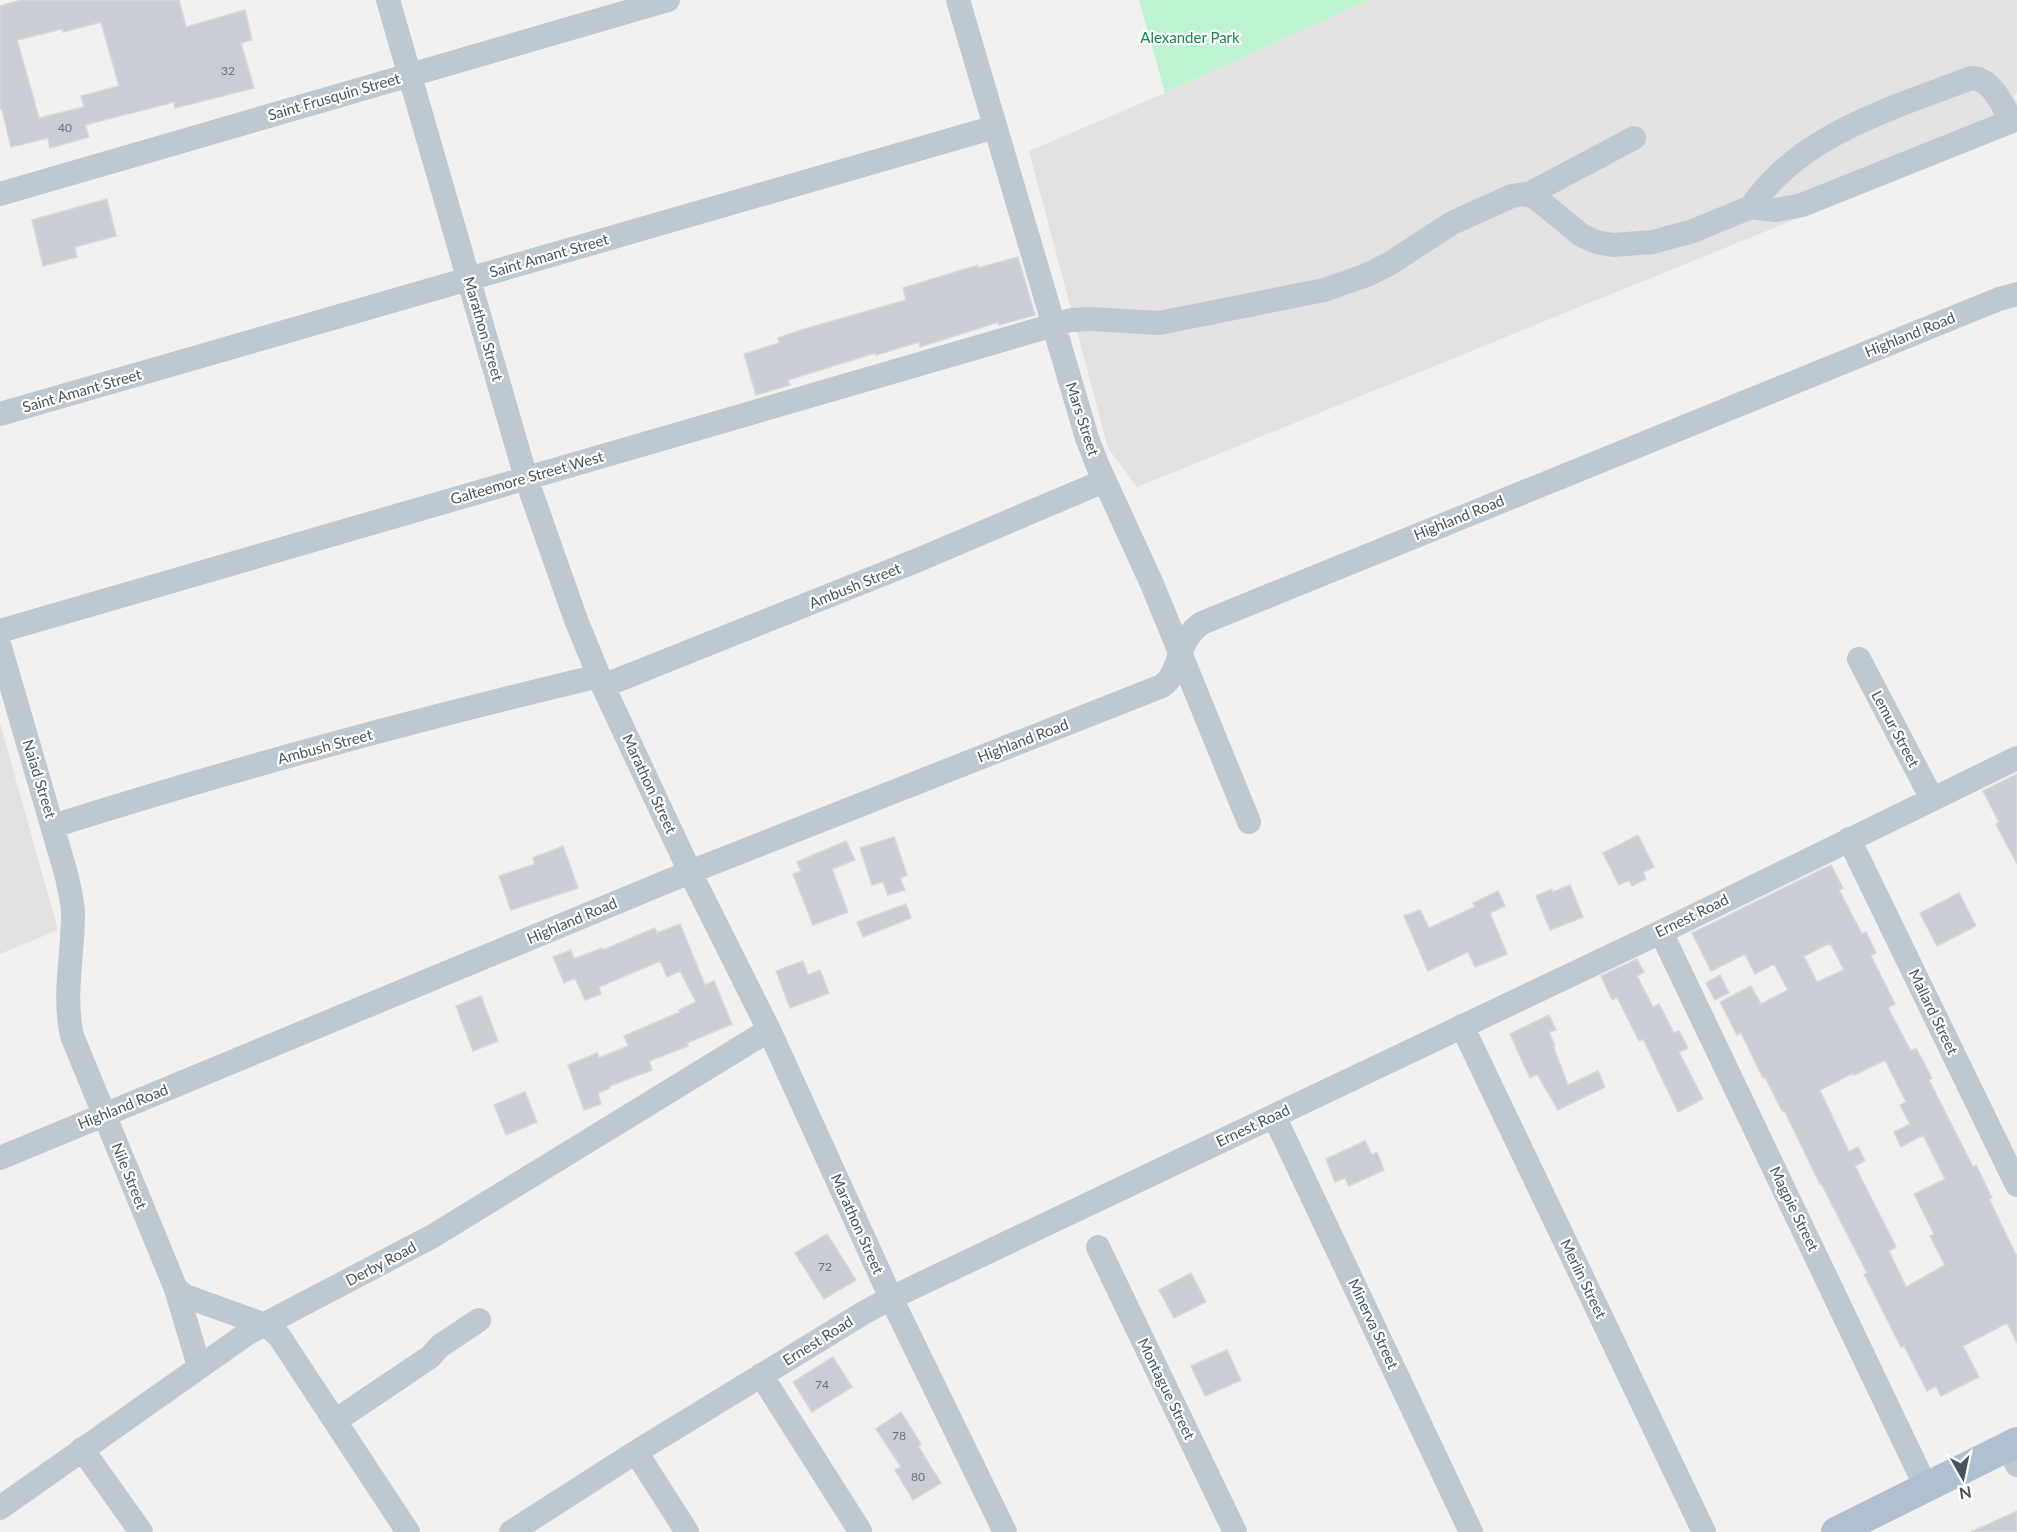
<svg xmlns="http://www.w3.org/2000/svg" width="2017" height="1532" viewBox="0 0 2017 1532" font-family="Lato,sans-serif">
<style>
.education{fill:#e4e1e2}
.green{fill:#bdf3d1}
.building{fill:#cacdd3;stroke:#d4d7dc;stroke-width:1.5;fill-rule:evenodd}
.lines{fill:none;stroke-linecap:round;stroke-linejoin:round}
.minor{stroke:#bdc8d1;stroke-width:24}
.major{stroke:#afc0d1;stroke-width:30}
.labels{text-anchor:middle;stroke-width:4.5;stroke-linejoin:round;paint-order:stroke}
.number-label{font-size:12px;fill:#68727d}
.park-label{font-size:15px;fill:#10884b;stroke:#fff}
.street-label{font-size:15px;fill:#475460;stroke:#fff}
</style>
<rect width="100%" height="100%" fill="#f3f0f0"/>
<!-- education -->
<path class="education" d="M1369,0H2017V91L2014,97L2017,102V129L1137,487L1108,448L1029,151L1165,93Z
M0,723L58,930L0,954Z"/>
<!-- green -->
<path class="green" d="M1139,0H1369L1165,93Z"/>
<!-- building -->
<path class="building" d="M22,0H179L186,27L245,10L252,40L241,43L254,88L175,108L174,102L85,125L89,137L50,148L48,138L11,147L2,109H0V6ZM101,22L119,86L81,96L84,107L39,118L17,40L62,29L63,32Z
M107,199L116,236L75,247L77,257L43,266L32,220Z
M1018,257L1035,315L999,325L998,322L920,347L919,342L876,355L875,353L788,380L790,385L756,395L744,354L779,343L778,338L801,330L906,300L903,288L978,265V268Z
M2017,774V864L1996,824L1999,822L1983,791Z
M1638,835L1654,867L1643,872L1646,879L1632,886L1629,880L1619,885L1603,853Z
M894,837L907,875L900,878L905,890L888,895L883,882L872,885L860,848Z
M846,841L855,860L832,869L848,912L813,925L793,874L801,871L797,862Z
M563,846L578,888L511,910L499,876L535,864L533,858Z
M1831,865L1843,888L1839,890L1862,934L1866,932L1876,953L1871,956L1895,1004L1888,1008L1911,1051L1916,1048L1932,1078L1929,1080L1973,1167L1976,1165L1992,1198L1989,1199L2017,1257V1343L2007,1323L1963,1346L1979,1377L1941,1396L1936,1386L1927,1391L1904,1346L1901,1347L1864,1274L1867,1273L1821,1183L1820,1184L1784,1110L1782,1111L1765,1077L1763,1078L1741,1033L1737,1035L1720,1002L1751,986L1761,1004L1788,990L1774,964L1755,974L1745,954L1711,971L1692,933ZM1830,943L1844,970L1817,982L1804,956ZM1885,1060L1906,1102L1900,1105L1910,1124L1894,1132L1901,1147L1923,1135L1945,1179L1914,1194L1934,1234L1930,1236L1945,1265L1906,1287L1889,1251L1896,1247L1855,1166L1865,1161L1858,1147L1849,1152L1820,1090L1853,1073L1854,1075Z
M1570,885L1583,917L1550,930L1536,896L1552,889L1553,892Z
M1498,891L1505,906L1490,913L1507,954L1475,967L1468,952L1428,971L1404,916L1420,910L1429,928L1475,907L1473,903Z
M1959,893L1976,926L1937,946L1920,913Z
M906,904L911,918L863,937L857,922Z
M680,924L705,985L714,981L732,1024L687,1043L688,1046L649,1061L652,1070L610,1086V1088L598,1093L601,1104L584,1110L568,1065L597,1053L599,1058L628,1046L624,1036L680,1012L679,1010L696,1002L680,971L667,977L660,961L599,987L601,994L585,1000L575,978L564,983L553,957L571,950L574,959L602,948L603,950L655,928L657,933Z
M1637,959L1644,972L1637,976L1653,1007L1659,1004L1674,1033L1679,1031L1688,1048L1679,1052L1703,1099L1678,1112L1643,1039L1639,1041L1617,997L1612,1000L1601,976Z
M803,961L808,975L820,970L829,993L790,1008L776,971Z
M1720,975L1729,993L1715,1000L1706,983Z
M481,996L498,1041L473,1051L456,1006Z
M1549,1015L1556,1030L1549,1032L1555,1046H1553L1568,1085L1598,1071L1605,1087L1558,1110L1537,1074L1530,1078L1510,1034Z
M525,1092L537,1122L506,1135L494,1105Z
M1365,1141L1372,1155L1377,1152L1384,1170L1349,1186L1345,1178L1335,1182L1326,1159Z
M827,1234L856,1280L824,1299L795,1253Z
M1191,1273L1206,1302L1174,1318L1159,1290Z
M1227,1350L1241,1380L1205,1396L1191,1366Z
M833,1357L852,1387L812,1412L793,1382Z
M901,1412L921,1444L918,1446L941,1483L913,1500L895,1470L901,1467L876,1429Z
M2017,1511V1532H1971Z"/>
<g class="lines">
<!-- minor -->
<path class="minor" d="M388,0L526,478L576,620L603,686L690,872L769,1030L891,1298L1005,1532
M958,0L1087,438L1097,464L1152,584L1249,822
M0,194L668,0
M1527,195L1634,138
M1751,207C1800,134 1893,108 1971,78C1992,78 2002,105 2012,121
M0,414L995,127
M0,631L1071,320L1091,319L1159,323L1324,290L1367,275L1389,264L1452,223L1512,196L1524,194L1535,197L1581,235L1596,242L1613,245L1653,242L1693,231L1751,207L1776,210L1802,205L2017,119
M0,647L67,877C69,889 73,902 73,914C73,955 63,996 72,1036L176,1289L199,1366
M1859,659L1932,799
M603,686L918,560L1104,481
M53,826C233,769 415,720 599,676
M1849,839L2017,1185
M1661,932L1926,1487
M1462,1026L1704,1532
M1274,1116L1471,1532
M0,1158L690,872L1162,686C1182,672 1175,641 1202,623L1999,299L2017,294
M1098,1247L1235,1532
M176,1289L185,1296L263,1324L271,1329L279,1336L408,1532
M761,1375L860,1531
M335,1421L430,1357L440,1346L479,1320
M2008,1447L2017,1465
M82,1449L141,1532
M636,1452L687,1532
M0,1508L248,1333L433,1236L769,1030
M511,1532L636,1452L865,1312L891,1298L1661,932L2017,758"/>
<!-- major -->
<path class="major" d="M1836,1532L2017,1442"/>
</g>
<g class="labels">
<!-- number labels -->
<g class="number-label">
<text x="228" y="75">32</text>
<text x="65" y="132">40</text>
<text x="825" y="1271">72</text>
<text x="822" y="1389">74</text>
<text x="899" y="1440">78</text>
<text x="918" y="1481">80</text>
</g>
<!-- park labels -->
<g class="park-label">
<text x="1190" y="43">Alexander Park</text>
</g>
<!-- street labels -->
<g class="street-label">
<text transform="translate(334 97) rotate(-16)" y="5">Saint Frusquin Street</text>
<text transform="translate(549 256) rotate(-16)" y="5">Saint Amant Street</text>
<text transform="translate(483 329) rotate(74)" y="5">Marathon Street</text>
<text transform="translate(1910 335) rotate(-22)" y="5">Highland Road</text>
<text transform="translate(82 391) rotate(-16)" y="5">Saint Amant Street</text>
<text transform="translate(1082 419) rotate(72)" y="5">Mars Street</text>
<text transform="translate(527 478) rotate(-16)" y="5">Galteemore Street West</text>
<text transform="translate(1459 518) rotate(-22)" y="5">Highland Road</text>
<text transform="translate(855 586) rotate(-22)" y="5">Ambush Street</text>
<text transform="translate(1895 729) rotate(62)" y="5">Lemur Street</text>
<text transform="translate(1023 741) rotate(-21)" y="5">Highland Road</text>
<text transform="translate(325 747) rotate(-15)" y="5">Ambush Street</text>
<text transform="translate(39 779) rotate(73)" y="5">Naiad Street</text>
<text transform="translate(649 784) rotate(65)" y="5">Marathon Street</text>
<text transform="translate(1692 916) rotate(-26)" y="5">Ernest Road</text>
<text transform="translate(572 921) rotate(-23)" y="5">Highland Road</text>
<text transform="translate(1933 1012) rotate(64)" y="5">Mallard Street</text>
<text transform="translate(123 1107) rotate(-22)" y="5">Highland Road</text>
<text transform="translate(1253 1126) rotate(-25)" y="5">Ernest Road</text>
<text transform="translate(129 1176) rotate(68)" y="5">Nile Street</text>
<text transform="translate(1794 1209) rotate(64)" y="5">Magpie Street</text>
<text transform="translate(857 1224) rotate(66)" y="5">Marathon Street</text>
<text transform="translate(381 1264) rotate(-28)" y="5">Derby Road</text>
<text transform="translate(1583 1279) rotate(64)" y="5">Merlin Street</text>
<text transform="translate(1373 1324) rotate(65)" y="5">Minerva Street</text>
<text transform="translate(818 1341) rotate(-32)" y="5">Ernest Road</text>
<text transform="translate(1166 1389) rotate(64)" y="5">Montague Street</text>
</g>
</g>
<!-- north arrow -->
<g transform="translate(1963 1478) rotate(171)" stroke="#ffffff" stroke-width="4.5" paint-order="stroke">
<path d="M0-4.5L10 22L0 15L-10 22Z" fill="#475460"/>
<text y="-9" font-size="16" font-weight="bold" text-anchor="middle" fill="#475460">N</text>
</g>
</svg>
